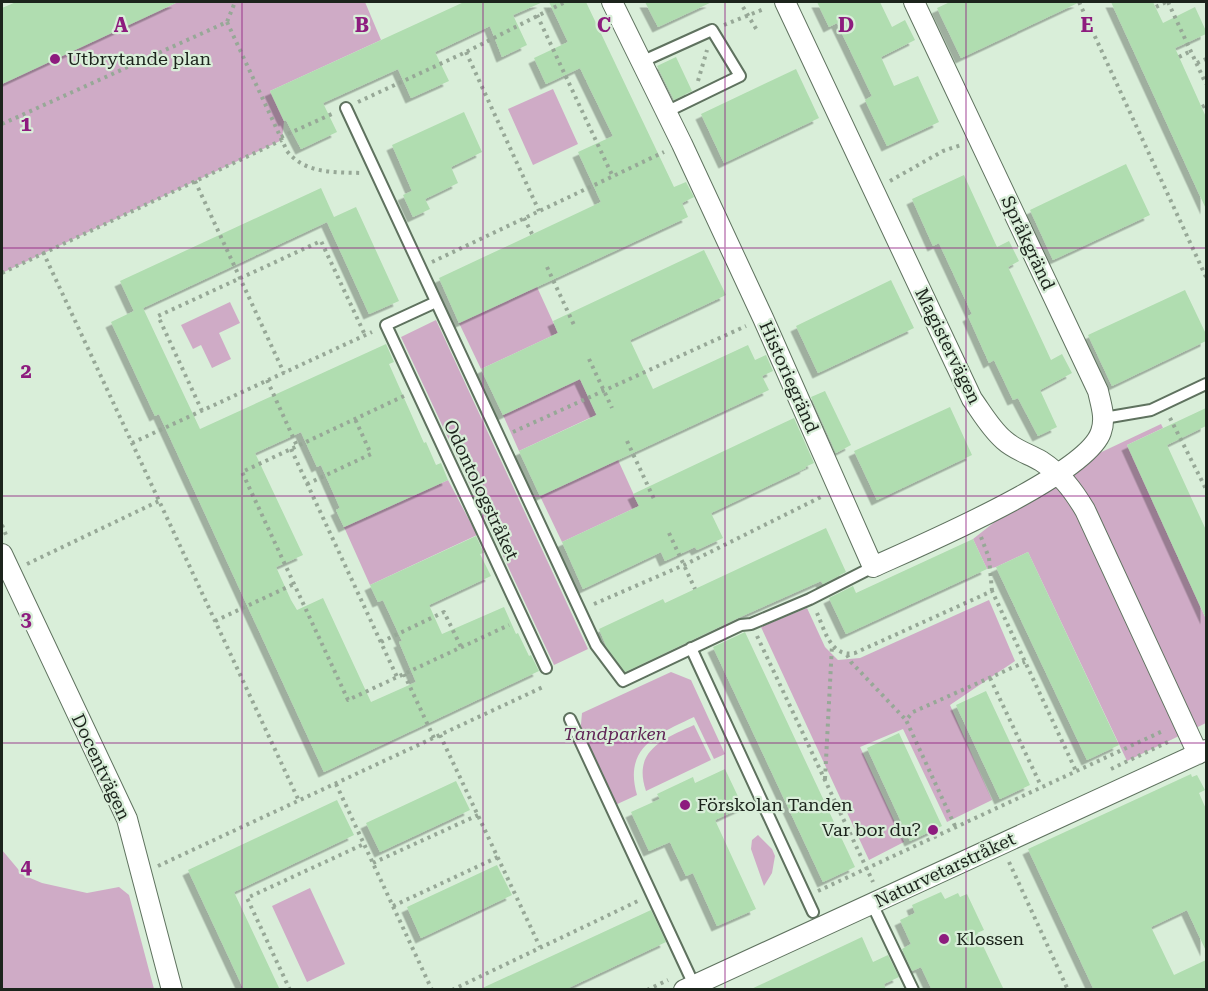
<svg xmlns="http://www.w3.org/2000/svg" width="1208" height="991" viewBox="0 0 1208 991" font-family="'Roboto Serif',serif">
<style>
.green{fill:#cfabc6}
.building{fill:#b0ddb0;filter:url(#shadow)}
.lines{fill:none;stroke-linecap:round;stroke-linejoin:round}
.service-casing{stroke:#5f725f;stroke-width:14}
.minor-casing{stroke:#5f725f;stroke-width:22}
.path{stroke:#97a897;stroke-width:4;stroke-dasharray:3 4.5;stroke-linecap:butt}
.service{stroke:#fff;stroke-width:10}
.minor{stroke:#fff;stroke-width:20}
.grid{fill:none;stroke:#8d1c7e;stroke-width:1.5;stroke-opacity:0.55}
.poi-dot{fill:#8d1c7e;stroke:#d9eed9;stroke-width:2}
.labels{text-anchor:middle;stroke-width:4.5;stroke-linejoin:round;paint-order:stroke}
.poi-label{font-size:18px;fill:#1c241c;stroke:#d9eed9;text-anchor:start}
.street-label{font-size:18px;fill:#1c241c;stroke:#d9eed9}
.park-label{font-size:18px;font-style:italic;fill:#602556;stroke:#d9eed9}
.grid-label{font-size:20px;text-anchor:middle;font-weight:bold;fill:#8d1c7e;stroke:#d9eed9;stroke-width:4.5;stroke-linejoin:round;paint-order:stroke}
</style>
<defs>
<filter id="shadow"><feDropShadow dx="-5.5" dy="5.5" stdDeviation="0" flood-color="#0004"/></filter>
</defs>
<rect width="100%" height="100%" fill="#d9eed9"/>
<!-- green -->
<path class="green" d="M178,2H365L381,40L270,91L284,121L282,140L2,273V84Z
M553,89L578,144L533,165L508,109Z
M537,287L558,333L481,369L459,323Z
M230,302L240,323L219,333L231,359L212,368L201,345L193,349L181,325Z
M436,320L588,649L554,665L401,337Z
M580,379L596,415L519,451L503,415Z
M1161,424L1163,428L1127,445L1206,619V723L1127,761L1028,552L996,567L987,569L973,539L1057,473Z
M618,460L639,506L562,542L540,496Z
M448,480L477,535L370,585L344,527Z
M989,600L1015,661L950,705L992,800L947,822L903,729L860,747L904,842L869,860L761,627L807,608L825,647L838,660L860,658Z
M671,672L691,680L725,754L714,759L694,717C658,734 623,747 637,795L613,806L580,735L582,713Z
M694,725L711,760L646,791C632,750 664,739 694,725Z
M758,835L772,849L775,856L772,873L764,886L751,849L752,840Z
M2,850L23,875L42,883L87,893L119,887L129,895L154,989H2Z
M310,888L345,964L307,982L272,906Z"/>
<!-- building -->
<path class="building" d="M16,2H178L2,84V8Z
M464,2H543L513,15L527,45L502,57L490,26L435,52L449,81L411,98L398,69L323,103L337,132L301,149L286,120L284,121L270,91Z
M549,2H586L674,187L686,182L694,197L682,203L688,217L459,323L439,278L601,202L578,152L613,136L580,68L546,84L534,58L568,42Z
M645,2H712L658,27Z
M817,2H880L892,27L905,20L915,40L881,57L894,86L918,76L939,122L887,146L865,100L872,96L837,23L829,27Z
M950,2H1080L961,58L937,8Z
M1111,2H1153L1163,23L1195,7L1206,31V34L1175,48L1206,117V209Z
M676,57L692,91L674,100L657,66Z
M796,69L819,118L724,163L701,114Z
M464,112L482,152L451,167L458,183L425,199L430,209L413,217L403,195L412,191L392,145Z
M1126,164L1150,215L1053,260L1030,210Z
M964,175L997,247L1009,241L1019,261L1008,267L1051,360L1062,354L1072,373L1040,390L1057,427L1038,436L1018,398L1013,400L994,360L989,363L968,316L972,314L939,243L933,246L912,199Z
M321,188L334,217L356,207L399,301L369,314L327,222L143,308L200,429L386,344L394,362L389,364L424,443L426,442L436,465L441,463L448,480L344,527L336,510L340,508L321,465L317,467L301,432L255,453L303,555L276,567L291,600L297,610L323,598L371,702L416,682L399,642L402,641L383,600L378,602L370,585L476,536L484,553L480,554L491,576L429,605L442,634L504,607L516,634L518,633L529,656L531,655L539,671L324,772L159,414L155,416L111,322L134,311L120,281Z
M704,250L726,295L630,340L653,389L748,345L755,360L766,355L773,371L762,376L769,390L540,496L519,451L597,415L580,379L503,415L481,369L558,333L553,321Z
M891,280L914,328L818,373L796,326Z
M1185,290L1206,334V341L1112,386L1088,335Z
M825,391L851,445L836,453L811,397Z
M950,407L972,455L877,500L854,451Z
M1206,408V426L1167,445L1206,530V619L1127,445Z
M794,418L814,463L805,467L806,468L711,513L723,538L697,550L695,547L665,561L661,552L583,589L562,542L639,506L633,494Z
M826,528L846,572L823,584L821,581L738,618L625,672L607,648L599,629L663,599L665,603Z
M973,539L987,569L846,634L829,598L853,586L856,593Z
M1028,552L1119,745L1087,760L996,567Z
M745,632L855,867L823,882L713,647Z
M986,691L1030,785L1000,799L956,705Z
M899,733L942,826L910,841L867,748Z
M725,769L743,807L715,820L756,909L717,926L693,873L686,876L670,842L649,851L631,812L660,799L657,794L693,777L695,783Z
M1191,774L1192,777L1197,775L1205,790L1199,793L1206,809V951L1187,910L1151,927L1174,975L1206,960V990H1094L1028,849Z
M456,781L470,810L380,852L366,823Z
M337,800L354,835L234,892L280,990H244L188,870Z
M497,865L512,895L421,938L407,907Z
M941,892L945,899L958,893L960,897L967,894L984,930L977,933L1004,990H932L921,967L912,971L902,949L911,944L900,920L915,913L912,905Z
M651,910L666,942L564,990H478Z
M862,937L873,962L888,955L899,977L884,984L886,990H749Z"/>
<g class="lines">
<!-- service casing -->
<g class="service-casing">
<path id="service" d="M641,62L712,30L740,76L666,112
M346,108L596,645L623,681L741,625L751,624L810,599L873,567
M436,302L386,325L546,668
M1104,418L1151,410L1206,384
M691,648L813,912
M570,719L694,985
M872,904L913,990"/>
</g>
<!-- minor casing -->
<g class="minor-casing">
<path id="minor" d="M612,2L682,144L763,318L873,567C919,546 1087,475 1101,432C1106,418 1101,405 1098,391L914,2
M785,2L972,399C982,413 991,429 1004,440C1015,450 1029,454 1041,461C1061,474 1073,490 1085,510L1198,754
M2,554L127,819L172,990
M684,990L1206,750"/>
</g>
<!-- path -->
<path class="path" d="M1079,2L1206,277
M1168,2L1206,84
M743,7L758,32
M1156,7L1166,2
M537,15L613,177
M227,22L287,151C305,174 334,172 361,173
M724,25L764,9
M466,52L539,211
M1179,57L1191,51
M1197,63L1206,59
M698,81L707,50
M358,102L466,52L565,2
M1202,107L1206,105
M2,124L227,22L235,2
M281,137L332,114
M195,181L284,373
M890,181L943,151L961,145
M524,218L532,234
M43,252L299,801
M432,262L664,152
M547,267L574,325
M2,273L282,140
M589,359L612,408
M267,380L297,446
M404,396L242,472L348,700L509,625
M202,411L158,316L321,241L365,335
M1170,418L1206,489
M513,432L746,326
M627,441L654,499
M132,443L372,332
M291,449L397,677
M307,484L371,454L355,419
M2,525L6,535
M669,533L695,589
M981,537L989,558L992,591
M27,564L159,501
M594,604L684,565L821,497
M817,613C825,631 831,658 855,653L992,591L1076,771
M215,621L294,584
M757,636L873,882
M381,642L444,612L461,647
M847,655L851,662L906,720
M404,674L434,738
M990,678L1041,786
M440,735L540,947
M1111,769L1172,740
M825,779L832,645
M336,784L432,990
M955,826L906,720L913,712L1025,662
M1009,862L1068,990
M373,863L478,815
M158,866L543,687
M818,891L1165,730
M393,906L498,857
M290,990L247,898L364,844
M452,990L640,900
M647,990L668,980"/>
<!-- service -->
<use href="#service" class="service"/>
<!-- minor -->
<use href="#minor" class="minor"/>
</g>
<!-- grid -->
<path class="grid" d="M242,2V990M483,2V990M725,2V990M966,2V990M2,248H1206M2,496H1206M2,743H1206"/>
<!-- markers -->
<g class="poi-dot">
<circle cx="55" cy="59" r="6"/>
<circle cx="685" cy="805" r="6"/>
<circle cx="933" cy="830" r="6"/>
<circle cx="944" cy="939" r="6"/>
</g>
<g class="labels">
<!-- poi labels -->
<g class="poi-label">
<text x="67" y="65">Utbrytande plan</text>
<text x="697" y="811">Förskolan Tanden</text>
<text x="921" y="836" text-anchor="end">Var bor du?</text>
<text x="956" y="945">Klossen</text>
</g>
<!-- street labels -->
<g class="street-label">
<text transform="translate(1028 243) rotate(65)" y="6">Språkgränd</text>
<text transform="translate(948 346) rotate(64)" y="6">Magistervägen</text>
<text transform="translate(789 377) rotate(66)" y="6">Historiegränd</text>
<text transform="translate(481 490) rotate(65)" y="6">Odontologstråket</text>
<text transform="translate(101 767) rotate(65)" y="6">Docentvägen</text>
<text transform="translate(945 870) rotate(-25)" y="6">Naturvetarstråket</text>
</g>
<!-- park labels -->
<g class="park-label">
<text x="615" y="740">Tandparken</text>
</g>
</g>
<g class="grid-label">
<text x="121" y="32">A</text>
<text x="362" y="32">B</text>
<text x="604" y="32">C</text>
<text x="846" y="32">D</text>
<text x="1087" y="32">E</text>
<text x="26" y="131">1</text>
<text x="26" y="378">2</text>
<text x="26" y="626">3</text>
<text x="26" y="874">4</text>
</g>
<!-- border -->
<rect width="1208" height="991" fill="none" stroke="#1c241c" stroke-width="6"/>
</svg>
